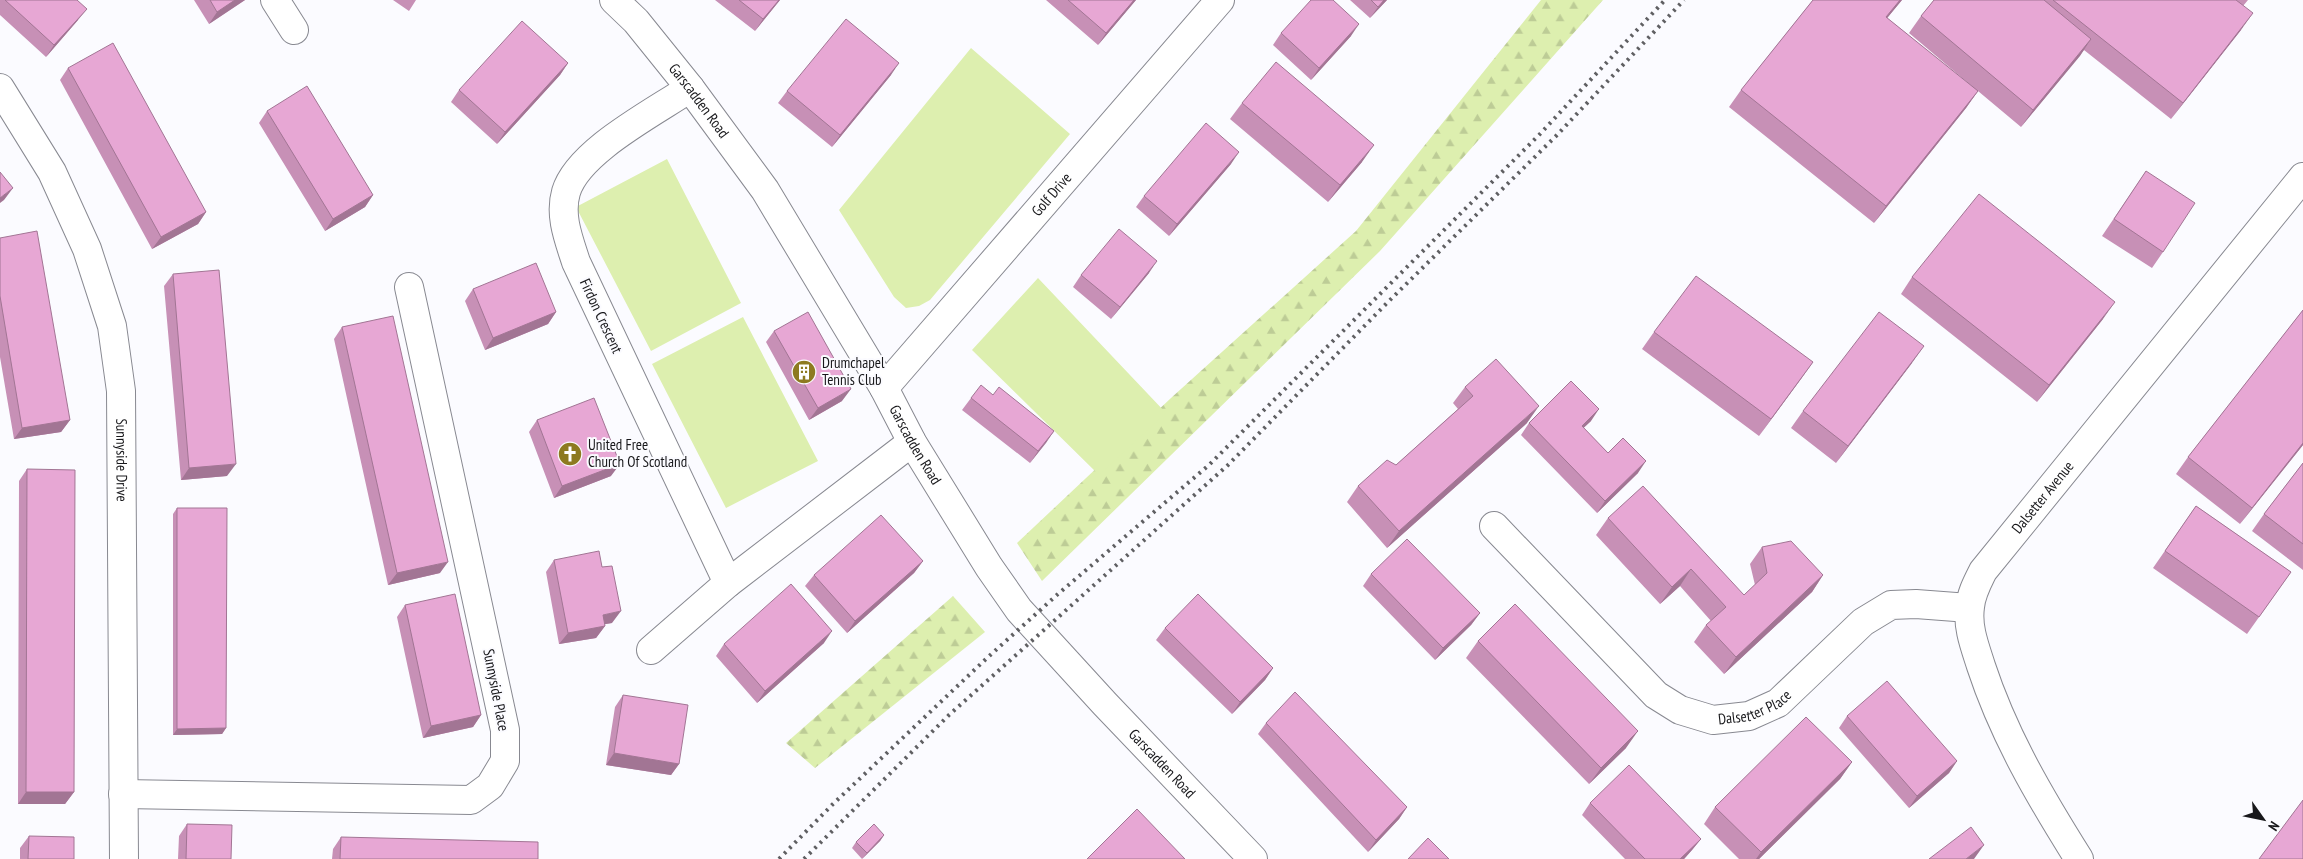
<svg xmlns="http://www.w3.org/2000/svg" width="2303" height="859" viewBox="0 0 2303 859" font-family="'PT Sans Narrow',sans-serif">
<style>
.forest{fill:url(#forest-firs)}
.garden{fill:#ddefaf}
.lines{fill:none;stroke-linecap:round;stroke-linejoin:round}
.street-casing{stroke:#888991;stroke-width:30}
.street{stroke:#fff;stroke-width:28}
.rail{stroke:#5f5f62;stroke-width:4;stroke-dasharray:2.5 5;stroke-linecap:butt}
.wall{fill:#c790b6}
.shaded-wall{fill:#a27594}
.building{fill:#e7a7d4;stroke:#a27594}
.labels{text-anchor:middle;stroke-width:4;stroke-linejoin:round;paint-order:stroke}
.street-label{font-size:15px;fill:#18181b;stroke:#fbfbff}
.poi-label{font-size:15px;fill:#18181b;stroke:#fbfbff;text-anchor:start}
</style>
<defs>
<pattern id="forest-firs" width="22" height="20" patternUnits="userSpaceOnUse" patternTransform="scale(1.25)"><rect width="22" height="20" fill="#ddefaf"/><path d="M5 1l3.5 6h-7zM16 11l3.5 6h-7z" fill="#bdcc96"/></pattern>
</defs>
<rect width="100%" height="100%" fill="#fbfbff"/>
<!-- forest -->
<path class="forest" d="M1541,0H1603L1380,251L1042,581L1017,543L1171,398L1356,231Z
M953,596L985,632L815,768L786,743Z"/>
<!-- garden -->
<path class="garden" d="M971,48L1070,134L930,300L919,306L906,308L894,297L839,210Z
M667,159L741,303L651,351L576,207Z
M1038,278L1166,413L1099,475L972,350Z
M743,317L818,461L726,508L652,364Z"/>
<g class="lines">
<!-- street casing -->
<g class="street-casing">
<g id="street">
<path d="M275,0L294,30"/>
<path id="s1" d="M614,0L636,21L690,88L765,190L884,388L912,442L989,567L1019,610L1105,704L1253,859"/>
<path id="s2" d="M0,88L52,172L87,249L112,326L121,391L124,859"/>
<path id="s3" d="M884,388L1220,0"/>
<path id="s4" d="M1494,526L1656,695L1680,710L1713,720L1749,716L1778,703L1863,622L1891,605L1916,604L1969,608"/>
<path d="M728,583L912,442"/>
<path d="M651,650L728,583L576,262C569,240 559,216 566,192C578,151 655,112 690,88"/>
<path d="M123,794L471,800L490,786L505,761V730L409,287"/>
<path id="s5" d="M2079,859C2040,797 2004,736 1981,666C1975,647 1967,627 1970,607C1971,594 1977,583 1983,571L2303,177"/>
</g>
</g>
<!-- street -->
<use href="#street" class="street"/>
<!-- rail -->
<path class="rail" d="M779,859L832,805L987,658L1058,594L1209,465L1539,135L1665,0
M804,859L949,715L1228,465L1387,303L1557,135L1684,0"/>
</g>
<!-- wall -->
<path class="wall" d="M0,0H77L78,20L46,57L0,15Z
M194,0H245L209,24Z
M393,0H416L409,11Z
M715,0H780L755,31Z
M1046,0H1136L1098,45Z
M1350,0H1387L1370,18Z
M1813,0H1902L1887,18L1974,88L1909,33L1921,16L1934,0H2248L2243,6L2241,30L2171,119L2084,50L2021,127L1978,91L1966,108L1874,223L1729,107L1741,90Z
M1281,33L1351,36L1311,80L1273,45Z
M568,63L560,75L497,144L451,102L459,90Z
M68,68L206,212L198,224L152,249L60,80Z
M891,75L832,147L778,103L787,91Z
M1242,103L1362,162L1328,202L1230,119Z
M267,111L373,195L365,207L325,231L259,123Z
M1231,164L1169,236L1136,207L1144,196Z
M2146,171L2163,252L2152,268L2102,236Z
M0,238L70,420L61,432L14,439L0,357Z
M1149,273L1111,319L1073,287L1081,275Z
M173,274L227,476L181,480L164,286Z
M1912,277L2103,319L2037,402L1901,294Z
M473,289L556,312L548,324L485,350L465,301Z
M2303,310V445L2240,524L2176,474L2188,457Z
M342,327L440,573L388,585L334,339Z
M774,331L842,401L809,420L766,342Z
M1654,332L1813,362L1759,436L1642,349Z
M1912,363L1836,463L1791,428L1803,411Z
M1465,387L1527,423L1387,548L1347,502L1358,486L1396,465L1458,409L1453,403Z
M993,395L1054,431L1030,463L962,410L971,398Z
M537,420L611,476L554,498L529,432Z
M1591,421L1583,428L1608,453L1638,473L1597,513L1521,435L1529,423Z
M2303,463V570L2252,531L2264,514Z
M27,469L74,792L65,804H18L19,481Z
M2196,506L2291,572L2247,634L2153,568Z
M177,508L226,728L222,734L173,735V514Z
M1608,518L1744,595L1755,585L1750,564L1762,547L1823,575L1812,592L1724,674L1694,642L1706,625L1711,621L1680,586L1660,604L1596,535Z
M554,560L612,623L604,624L605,626L596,638L559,644L546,572Z
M923,561L914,573L847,633L805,586L814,575Z
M1371,574L1480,613L1471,625L1435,660L1363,586Z
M405,605L481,715L473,727L423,738L397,617Z
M1165,628L1273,668L1265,680L1232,714L1156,640Z
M1478,641L1626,748L1589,784L1466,658Z
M824,643L757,703L716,656L724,644Z
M623,695L679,764L671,775L606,765L615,707Z
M1847,716L1957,761L1949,773L1909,808L1839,728Z
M1266,723L1407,807L1399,819L1368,852L1258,734Z
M1852,762L1840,779L1759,859H1739L1704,824L1715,807Z
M1590,803L1701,839L1692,850L1684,859H1625L1582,815Z
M187,824L231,859H178L179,836Z
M884,835L880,841L862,859L852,848L856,842Z
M29,836L74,859H20V848Z
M341,837L538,859H332L333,849Z"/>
<!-- shaded-wall -->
<path class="shaded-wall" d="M235,0H245L209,24L217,12Z
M779,0H780L755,31L763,19Z
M1134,0H1136L1098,45L1106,33Z
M1384,0H1387L1370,18L1378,7Z
M1900,0H1902L1874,34L1886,17Z
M87,9L78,20L46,57L54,45Z
M2253,13L2241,30L2171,119L2183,103Z
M1359,24L1351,36L1311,80L1319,68Z
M2091,39L2080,56L2021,127L2033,110Z
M568,63L560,75L497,144L505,132Z
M899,63L891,75L832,147L840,135Z
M1978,91L1966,108L1874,223L1886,206Z
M1374,145L1362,162L1328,202L1340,185Z
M1239,152L1231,164L1169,236L1177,224Z
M13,188L4,200L0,203V198Z
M373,195L365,207L325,231L333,219Z
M206,212L198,224L152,249L161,237Z
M1157,261L1149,273L1111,319L1120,307Z
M2115,302L2103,319L2037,402L2049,385Z
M556,312L548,324L485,350L493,338Z
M1924,346L1912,363L1836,463L1848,446Z
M1813,362L1801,379L1759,436L1771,419Z
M851,389L842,401L809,420L818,408Z
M1539,406L1527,423L1387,548L1399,531Z
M1599,409L1591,421L1573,438L1582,426Z
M70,420L61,432L14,439L22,428Z
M1054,431L1046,443L1030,463L1038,451Z
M2303,443V445L2240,524L2252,508Z
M1646,461L1638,473L1597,513L1605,501Z
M236,464L227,476L181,480L189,468Z
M620,464L611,476L554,498L562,486Z
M923,561L914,573L847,633L855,621Z
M448,562L440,573L388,585L397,573Z
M1691,569L1680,586L1660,604L1672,587Z
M1823,575L1812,592L1724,674L1736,657Z
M621,611L612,623L594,626L603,615Z
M1480,613L1471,625L1435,660L1443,648Z
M605,626L596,638L559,644L568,633Z
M832,631L824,643L757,703L765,691Z
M1273,668L1265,680L1232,714L1240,702Z
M481,715L473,727L423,738L431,726Z
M226,728L222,734L173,735L177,729Z
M1638,731L1626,748L1589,784L1601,768Z
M614,753L679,764L671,775L606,765Z
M1957,761L1949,773L1909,808L1917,796Z
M1852,762L1840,779L1759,859H1756L1761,852Z
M26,792H74L65,804H18Z
M1407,807L1399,819L1368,852L1376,840Z
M884,835L880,841L862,859L867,853Z
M1701,839L1692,850L1684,859H1680Z
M1984,845L1974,859H1966Z"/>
<!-- building -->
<path class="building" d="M5,0H77L87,9L54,45Z
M210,0H235L217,12Z
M739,0H779L763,19Z
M1068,0H1134L1106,33Z
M1311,0H1333L1359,24L1319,68L1281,33Z
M1371,0H1384L1378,7Z
M1813,0H1900L1886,17L1978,91L1886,206L1741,90Z
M1934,0H2044L2091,39L2033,110L1921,16Z
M2053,0H2236L2253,13L2183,103Z
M846,19L899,63L840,135L787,91Z
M522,21L568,63L505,132L459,90Z
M113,43L206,212L161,237L68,68Z
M1276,62L1374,145L1340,185L1242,103Z
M307,86L373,195L333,219L267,111Z
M1206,123L1239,152L1177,224L1144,196Z
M2146,171L2195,203L2163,252L2114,219Z
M0,172L13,188L0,198Z
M1979,194L2115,302L2049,385L1912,277Z
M1119,229L1157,261L1120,307L1081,275Z
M37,231L70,420L22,428L0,296V238Z
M536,263L556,312L493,338L473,289Z
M219,270L236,464L189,468L173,274Z
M1696,276L1813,362L1771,419L1654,332Z
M2303,310V443L2252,508L2188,457Z
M808,312L851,389L818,408L774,331Z
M1879,312L1924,346L1848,446L1803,411Z
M393,316L448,562L397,573L342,327Z
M1496,359L1539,406L1399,531L1358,486L1387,460L1396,465L1473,396L1465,387Z
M1571,381L1599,409L1582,426L1608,453L1623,438L1646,461L1605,501L1529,423Z
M981,385L993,395L999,387L1054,431L1038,451L971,398Z
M594,398L620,464L562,486L537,420Z
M2303,463V544L2264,514Z
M27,469L75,470L74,792H26Z
M1643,486L1744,595L1767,573L1762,547L1791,541L1823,575L1736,657L1706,625L1726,607L1691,569L1672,587L1608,518Z
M2196,506L2291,572L2259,617L2165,551Z
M177,508H227L226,728L177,729Z
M881,515L923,561L855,621L814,575Z
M1407,539L1480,613L1443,648L1371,574Z
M599,551L602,567L612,566L621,611L603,615L605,626L568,633L554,560Z
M791,584L832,631L765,691L724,644Z
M455,594L481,715L431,726L405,605Z
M1198,594L1273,668L1240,702L1165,628Z
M1515,604L1638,731L1601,768L1478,641Z
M1887,681L1957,761L1917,796L1847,716Z
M1295,692L1407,807L1376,840L1266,723Z
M623,695L688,705L679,764L614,753Z
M1806,717L1852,762L1761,852L1715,807Z
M1629,765L1701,839L1680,859H1645L1590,803Z
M2303,800V859H2259Z
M1137,809L1185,859H1087Z
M187,824L232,825L231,859H186Z
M874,824L884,835L867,853L856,842Z
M1971,827L1984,845L1966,859H1929Z
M29,836L74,837V859H28Z
M341,837L538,842V859H340Z
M1428,838L1449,859H1408Z"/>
<!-- icons -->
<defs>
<g id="building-disc" transform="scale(1.25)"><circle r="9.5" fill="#8d7a20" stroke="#fbfbff"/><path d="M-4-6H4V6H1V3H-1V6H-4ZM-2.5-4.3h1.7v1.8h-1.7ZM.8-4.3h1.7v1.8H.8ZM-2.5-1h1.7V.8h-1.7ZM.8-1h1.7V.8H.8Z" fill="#fff"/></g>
<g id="church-disc" transform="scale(1.25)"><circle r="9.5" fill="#8d7a20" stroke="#fbfbff"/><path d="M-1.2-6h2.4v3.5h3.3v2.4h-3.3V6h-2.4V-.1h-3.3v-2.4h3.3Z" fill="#fff"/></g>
</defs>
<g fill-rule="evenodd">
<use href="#building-disc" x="804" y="372"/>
<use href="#church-disc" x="570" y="454"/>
</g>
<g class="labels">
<!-- street labels -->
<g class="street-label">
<text dy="5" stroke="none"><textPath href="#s1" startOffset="132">Garscadden Road</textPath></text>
<text dy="5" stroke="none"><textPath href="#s3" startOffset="256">Golf Drive</textPath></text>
<text transform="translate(601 316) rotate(65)" y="5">Firdon Crescent</text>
<text dy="5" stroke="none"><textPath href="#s1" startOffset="539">Garscadden Road</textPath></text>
<text dy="5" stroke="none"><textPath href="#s2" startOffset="399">Sunnyside Drive</textPath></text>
<text dy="5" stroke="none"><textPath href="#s5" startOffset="411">Dalsetter Avenue</textPath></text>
<text transform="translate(496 690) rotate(79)" y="5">Sunnyside Place</text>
<text dy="5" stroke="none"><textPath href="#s4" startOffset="341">Dalsetter Place</textPath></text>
<text dy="5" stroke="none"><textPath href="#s1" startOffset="944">Garscadden Road</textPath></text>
</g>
<!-- poi labels -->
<g class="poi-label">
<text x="822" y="368">Drumchapel<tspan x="822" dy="17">Tennis Club</tspan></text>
<text x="588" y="450">United Free<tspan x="588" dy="17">Church Of Scotland</tspan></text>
</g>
</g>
<!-- north arrow -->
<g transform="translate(2263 819) rotate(123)" stroke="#fbfbff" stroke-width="4" paint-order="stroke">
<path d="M0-4L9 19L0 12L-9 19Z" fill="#18181b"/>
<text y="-8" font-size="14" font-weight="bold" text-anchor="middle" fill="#18181b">N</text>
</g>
</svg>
